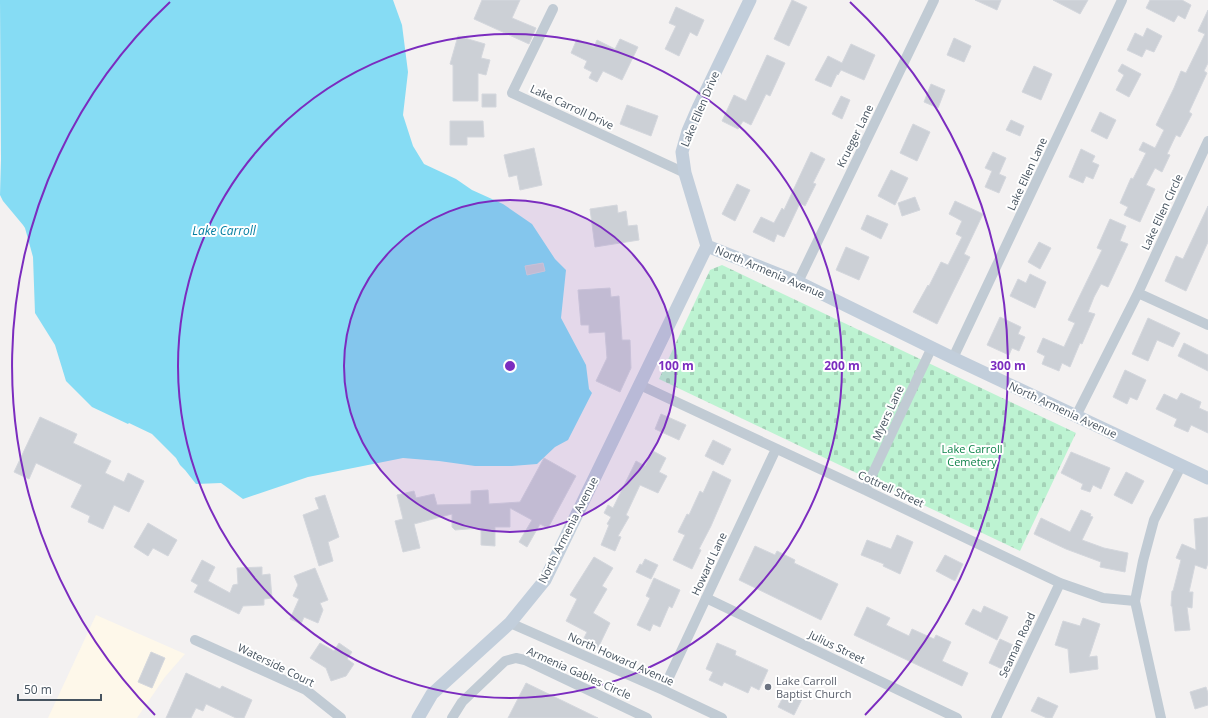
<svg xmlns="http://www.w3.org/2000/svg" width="1208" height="718" viewBox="0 0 1208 718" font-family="'Open Sans',sans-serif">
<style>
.commercial{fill:#fef8ea}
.cemetery{fill:url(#cemetery-stones)}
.water{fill:#86dcf4}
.building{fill:#ccd0d6;stroke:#d4d7dd}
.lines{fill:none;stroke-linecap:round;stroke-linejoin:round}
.street{stroke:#c1cbd4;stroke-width:10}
.secondary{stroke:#c2cedb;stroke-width:13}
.ring{fill:none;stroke:#7b2cbf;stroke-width:2}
.worship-dot{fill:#6b7280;stroke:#fff;stroke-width:1.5}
.labels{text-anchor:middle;stroke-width:4;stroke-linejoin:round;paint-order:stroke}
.street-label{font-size:11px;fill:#475460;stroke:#fff}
.park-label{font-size:11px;fill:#10844b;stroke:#fff}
.worship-label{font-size:11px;fill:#5b616d;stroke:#fff;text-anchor:start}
.water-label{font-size:12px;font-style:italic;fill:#037ea1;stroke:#fff}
.centre{fill:#7b2cbf;stroke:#fff;stroke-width:2}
.ring-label{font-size:12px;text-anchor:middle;font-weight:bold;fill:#7b2cbf;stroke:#fff;stroke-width:4;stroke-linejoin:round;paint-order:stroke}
</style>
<defs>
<pattern id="cemetery-stones" width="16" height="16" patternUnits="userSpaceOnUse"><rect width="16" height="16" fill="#bdf3d2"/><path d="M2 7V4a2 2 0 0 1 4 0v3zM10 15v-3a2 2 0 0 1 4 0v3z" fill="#a4d2b7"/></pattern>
</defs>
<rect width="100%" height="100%" fill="#f3f1f1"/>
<!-- commercial -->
<path class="commercial" d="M96,615L185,654L165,677L137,718H48Z"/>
<!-- cemetery -->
<path class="cemetery" d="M722,265L1076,433L1020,551L659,379L710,270Z"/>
<!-- water -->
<path class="water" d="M0,0H393L402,25L408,72L403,115L413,146L424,164L456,179L472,190L503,204L532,224L555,259L566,270L561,318L586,365L589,389L592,393L568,440L555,447L537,464L512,466H475L439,461L403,458L308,477L243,499L221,483L196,484L185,470L180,465L176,458L152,434L129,423L128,424L92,407L66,381L55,345L35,313L33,257L25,228L23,225L3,201L0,195L1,160Z"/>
<!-- building -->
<path class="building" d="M482,0H520L512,18L536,28L529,44L474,19Z
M792,0L807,7L789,46L774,39Z
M975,0H1001L997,10Z
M1053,0H1088L1080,14Z
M1150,0H1182L1191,5L1185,19L1178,15L1174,22L1146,8Z
M676,7L704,20L697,36L690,32L679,56L665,49L676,26L669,23Z
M1208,10V63L1204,71L1207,73L1189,112L1192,114L1180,137L1176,135L1167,154L1170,155L1162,172L1155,168L1146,185L1155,189L1140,222L1124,215L1128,207L1120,203L1131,178L1133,179L1146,153L1139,150L1143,142L1155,148L1164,130L1156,125L1174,88L1181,71L1186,73L1205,34L1198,31Z
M1147,28L1162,36L1154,52L1146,49L1142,57L1127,50L1135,33L1143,37Z
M458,36L485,44L481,58L490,60L486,75L478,73V101H453V65L450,64Z
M954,38L971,46L964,62L947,55Z
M577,39L594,47L597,40L615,49L620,39L638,47L622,80L603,71L597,82L589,78L592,72L584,68L587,61L571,53Z
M851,44L875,55L864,80L841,70L838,75L837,74L831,87L815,80L828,56L842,63Z
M767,55L785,63L770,96L766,94L751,125L743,121L738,129L722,121L734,95L746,101Z
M1122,64L1141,74L1129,97L1116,90L1124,75L1118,71Z
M1034,66L1052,74L1041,100L1022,92Z
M931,84L945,90L938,108L924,102Z
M482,94H496V107H482Z
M841,96L850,100L842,119L832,114Z
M627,105L658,116L651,136L620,124Z
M1100,112L1116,120L1107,139L1091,131Z
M1011,120L1024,126L1020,136L1006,130Z
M450,121H483L484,137H467V145H450Z
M913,124L930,132L917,161L900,153Z
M534,148L542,185L520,190L517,175L509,177L504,155Z
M1081,149L1095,156L1092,162L1099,165L1093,179L1086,176L1083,183L1069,177Z
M811,152L825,159L813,183L816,184L805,206L800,203L784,237L777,234L774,242L753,232L761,217L774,223L782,208L784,210Z
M993,152L1006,158L999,174L1006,177L999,193L985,187L992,171L985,168Z
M891,170L908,178L895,205L878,196Z
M737,184L750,190L735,221L722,214Z
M915,197L920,210L902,216L898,203Z
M955,201L983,214L964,254L970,257L937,324L913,312L928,285L929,286L941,262L948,265L962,237L956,234L962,221L949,214Z
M617,205L618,213L626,211L628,226L637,225L639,240L595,247L590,209Z
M1208,206V242L1186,291L1165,281L1176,256L1183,259Z
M867,215L888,224L881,239L861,229Z
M1110,219L1126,226L1120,241L1128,244L1108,287L1101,284L1094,297L1088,312L1095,314L1082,344L1080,343L1070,367L1062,363L1059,371L1042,364L1045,356L1037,352L1043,338L1064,347L1075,323L1068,320L1102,250L1097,248Z
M1039,242L1051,248L1040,269L1028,262Z
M846,247L869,257L859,280L836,270Z
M543,263L545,271L527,275L525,266Z
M1030,274L1046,282L1035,308L1010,296L1018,279L1026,283Z
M610,288L611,297L619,296L622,340H630L631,368L620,392L596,381L607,358L605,332L589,333V325H581L578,290Z
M1000,317L1021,327L1018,334L1025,337L1019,351L1012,348L1009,355L987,345Z
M1148,318L1180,333L1173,347L1157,340L1148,361L1132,354Z
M1184,343L1208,355V371L1178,356Z
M1125,370L1146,380L1137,400L1130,397L1127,404L1113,397Z
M1181,393L1201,402L1199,408L1208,412V433L1191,425L1188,432L1174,426L1177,419L1156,409L1164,394L1177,400Z
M661,414L686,425L679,440L655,429Z
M40,417L77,434L73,443L111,461L105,473L124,482L128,473L144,481L129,512L114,505L103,529L88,522L90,516L71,507L82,485L36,463L29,479L14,472Z
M713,440L731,449L723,465L705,456Z
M653,451L666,458L659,472L667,476L658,493L640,485L626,515L629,517L618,536L621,537L615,551L601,545L609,525L607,524L611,517L604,513L608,505L613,508L636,461L645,466Z
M1071,452L1110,468L1101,489L1093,485L1090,492L1081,489L1083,484L1061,473Z
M544,458L576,476L548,528L540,524L527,547L519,542L532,520L510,508V527H495V546L481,545V528L455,530L452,527V514L414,524L420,548L403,552L395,521L403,519L397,495L414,491L416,498L434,494L437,505L471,504V491L488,490L489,504L520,502Z
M713,471L731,480L711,526L699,549L701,550L692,569L673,560L685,535L678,532L687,514L689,515L700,491L703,493Z
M1126,472L1144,481L1132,504L1114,495Z
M325,495L339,537L328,542L333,561L319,566L303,515L319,509L315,498Z
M1081,510L1091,514L1090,516L1093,517L1082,540L1104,548L1128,553L1125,572L1100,567L1101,562L1066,549L1034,534L1041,518L1070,532Z
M1208,517V563L1206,569L1195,565L1189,592H1193L1192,608L1187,607L1190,630L1175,631L1172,606H1171L1172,591H1173L1181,560L1176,558L1182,544L1196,550L1194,519Z
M148,523L177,540L168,556L153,548L148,556L134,547Z
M897,535L913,542L900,574L883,566L884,564L861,555L867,540L891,549Z
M755,546L775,555L777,551L795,560L794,563L838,584L821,620L739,580Z
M945,555L963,564L955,581L936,571Z
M594,557L613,568L602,586L607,589L593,613L610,623L598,648L583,640L587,632L566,621L577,599L570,595Z
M645,559L658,565L651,579L636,572L640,564L642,565Z
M202,560L215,567L208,581L230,593L233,585L238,584L237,568L262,567V575L270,574L272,598L264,599V605L243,606L239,614L194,592L198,585L191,581Z
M315,568L328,600L320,603L323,610L318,623L304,617L301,624L290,619L299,599L293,596L298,585L294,576Z
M654,578L680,590L672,608L669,606L660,627L653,624L650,631L637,625L650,598L646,596Z
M984,606L1008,617L997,640L965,624L973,609L981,613Z
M867,607L890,618L886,625L909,636L912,629L934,639L936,635L951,642L942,661L968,673L962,686L854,635Z
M1083,618L1100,624L1089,657L1097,656L1098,669L1070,673L1068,649L1055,645L1063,621L1080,626Z
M1000,639L1013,645L1002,669L989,663Z
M320,643L334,651L339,643L352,652L347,659L354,664L346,676L331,681L326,668L310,658Z
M717,643L736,651L735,655L768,670L759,690L751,686L748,693L724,682L722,686L709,680L713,672L706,669Z
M151,652L165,658L152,688L138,682Z
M186,673L220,689L222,686L252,700L244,718H236L206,704L203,711L196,708L191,718H166Z
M526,683L598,718H508Z
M1206,687L1208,693V705L1195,709L1190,692Z
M786,691L802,699L794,715L778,707Z
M1038,697L1058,706L1052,718H1047L1031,711Z"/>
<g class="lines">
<!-- street -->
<path class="street" d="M553,9L512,93L685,173
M798,282L934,0
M1138,293L1208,325
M953,358L1122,0
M640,385L865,490L1060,583L1103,598L1135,601
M1076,416L1138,293L1208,141
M865,490L932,347
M706,598L957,718
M510,623L663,690L722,718
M195,640L306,690L341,718
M663,690L776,449
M452,718L462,702L505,661L516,658L525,660L647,718
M996,718L1060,583
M1161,718L1135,601L1143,561L1154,520L1181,466"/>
<!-- secondary -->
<path class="secondary" d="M707,246L798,282L953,358L1208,478
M707,246L685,173L682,152L688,131L698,108L750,0
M418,718L432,694L510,623L545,580L707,246"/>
</g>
<!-- distance rings -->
<circle cx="510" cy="366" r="166" fill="#7b2cbf" fill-opacity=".12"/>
<g class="ring">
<circle cx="510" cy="366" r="166"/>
<circle cx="510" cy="366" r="332"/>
<path d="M155 715A498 498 0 0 1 170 2M850 2A498 498 0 0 1 865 715"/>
</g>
<!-- markers -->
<circle class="worship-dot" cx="768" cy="687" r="4"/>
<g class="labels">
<!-- street labels -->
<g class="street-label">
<text transform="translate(572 107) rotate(25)" y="4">Lake Carroll Drive</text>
<text transform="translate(700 109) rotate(-67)" y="4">Lake Ellen Drive</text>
<text transform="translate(855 136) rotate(-64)" y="4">Krueger Lane</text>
<text transform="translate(1027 174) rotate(-65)" y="4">Lake Ellen Lane</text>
<text transform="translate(1162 212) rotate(-65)" y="4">Lake Ellen Circle</text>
<text transform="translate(770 272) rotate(23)" y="4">North Armenia Avenue</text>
<text transform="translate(1063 410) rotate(25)" y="4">North Armenia Avenue</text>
<text transform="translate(888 413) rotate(-65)" y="4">Myers Lane</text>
<text transform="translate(891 489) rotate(25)" y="4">Cottrell Street</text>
<text transform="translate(568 530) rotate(-63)" y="4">North Armenia Avenue</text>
<text transform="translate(709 564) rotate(-65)" y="4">Howard Lane</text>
<text transform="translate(1017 645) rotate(-65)" y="4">Seaman Road</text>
<text transform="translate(837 647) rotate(26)" y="4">Julius Street</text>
<text transform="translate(621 659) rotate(24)" y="4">North Howard Avenue</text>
<text transform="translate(276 665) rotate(26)" y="4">Waterside Court</text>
<text transform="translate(579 673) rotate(24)" y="4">Armenia Gables Circle</text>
</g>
<!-- park labels -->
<g class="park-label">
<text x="972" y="453">Lake Carroll<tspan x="972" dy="13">Cemetery</tspan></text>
</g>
<!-- worship labels -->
<g class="worship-label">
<text x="776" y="685">Lake Carroll<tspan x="776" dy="13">Baptist Church</tspan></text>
</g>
<!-- water labels -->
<g class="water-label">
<text x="224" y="235">Lake Carroll</text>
</g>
</g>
<circle cx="510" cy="366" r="6" class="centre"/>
<g class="ring-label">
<text x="676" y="370">100 m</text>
<text x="842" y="370">200 m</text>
<text x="1008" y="370">300 m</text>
</g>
<!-- scale -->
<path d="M18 694v6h83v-6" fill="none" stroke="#475460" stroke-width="2"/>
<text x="24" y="694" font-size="12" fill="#475460" stroke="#ffffff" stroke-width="3" paint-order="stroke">50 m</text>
</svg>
